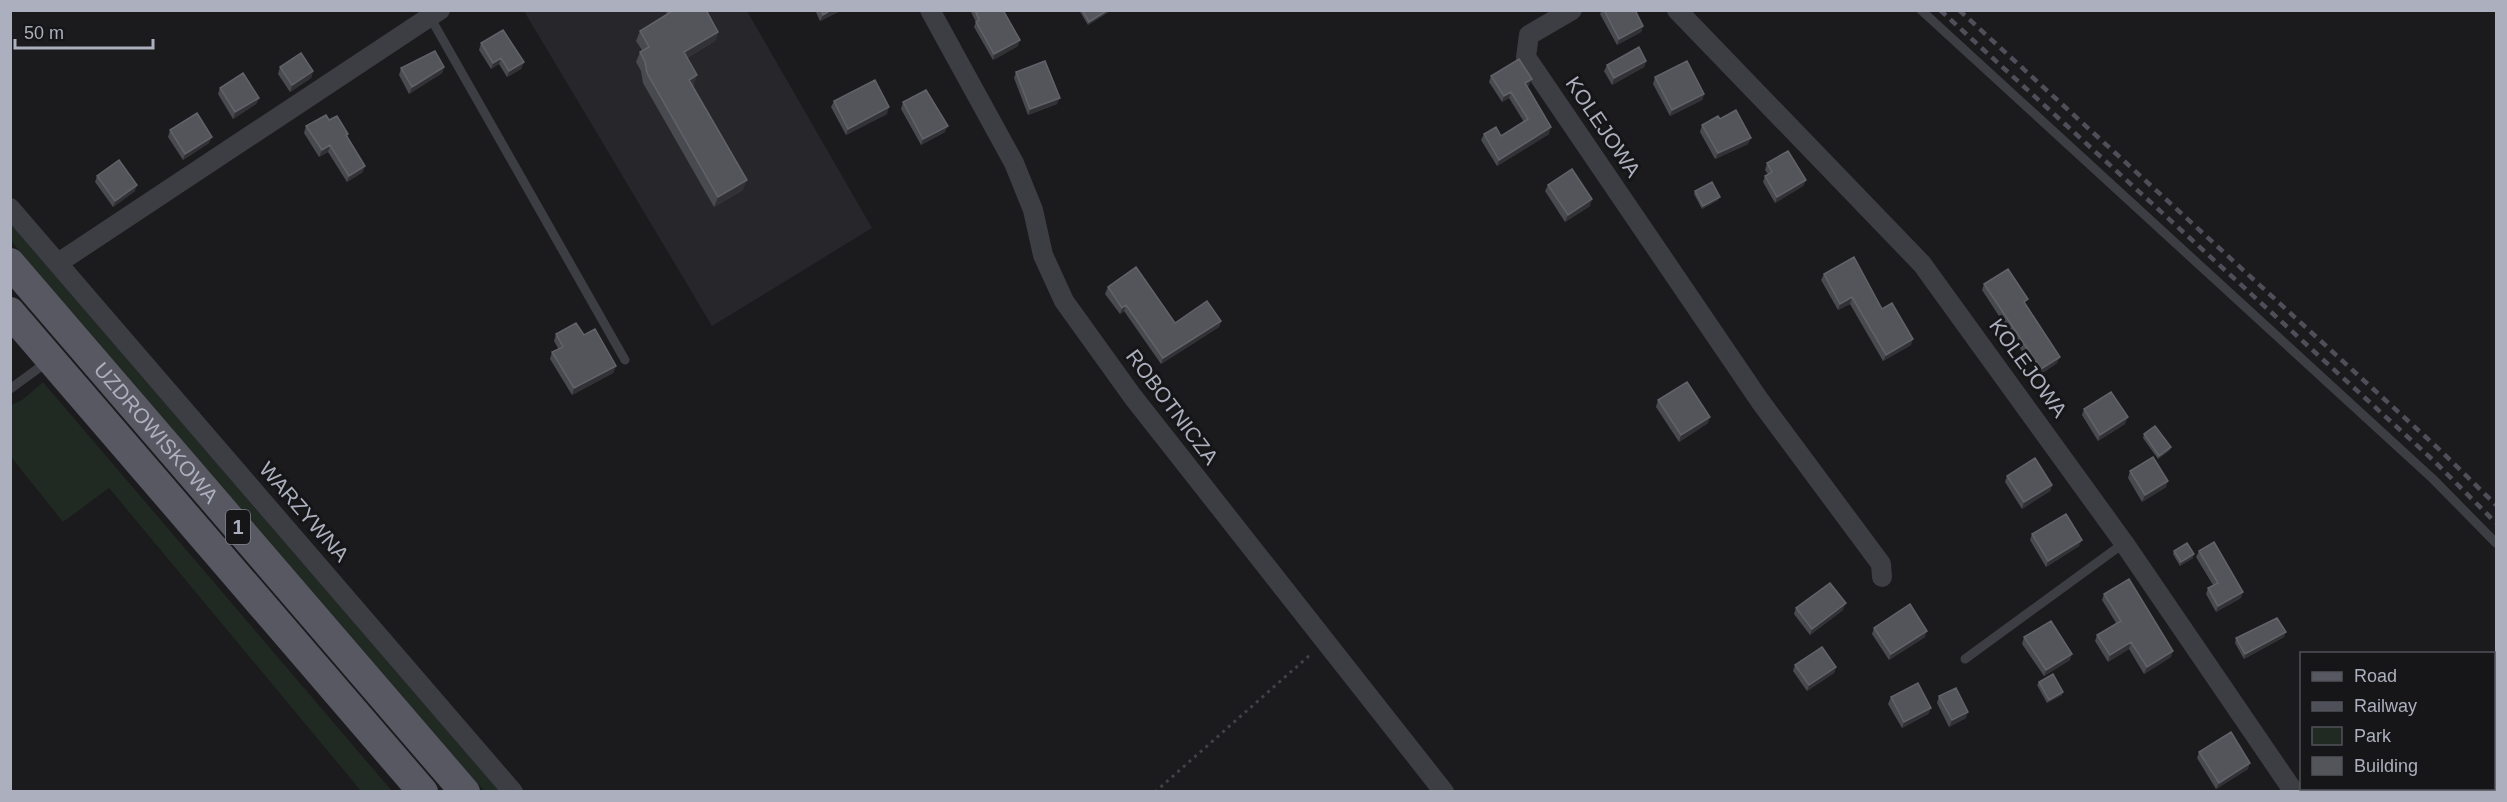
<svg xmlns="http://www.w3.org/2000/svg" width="2507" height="802" viewBox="0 0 2507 802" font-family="Arial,sans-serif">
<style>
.built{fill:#27262a}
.green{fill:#202922}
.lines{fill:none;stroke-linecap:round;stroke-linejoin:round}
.path{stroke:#41424a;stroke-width:3;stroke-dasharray:3 4.5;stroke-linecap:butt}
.service{stroke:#3d3d44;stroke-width:9}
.minor{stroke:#3d3d44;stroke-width:20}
.primary{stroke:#575862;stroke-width:30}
.rail{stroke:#4e4f58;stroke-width:4.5;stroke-dasharray:8 6;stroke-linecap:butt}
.wall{fill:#494a4f}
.shaded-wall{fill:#323236}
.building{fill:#54555b;stroke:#62636a;stroke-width:1.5}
.labels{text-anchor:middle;stroke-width:6;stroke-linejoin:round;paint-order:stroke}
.shield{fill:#161518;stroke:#7f818c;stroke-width:1.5}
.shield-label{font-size:20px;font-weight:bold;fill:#acafbd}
.street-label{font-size:21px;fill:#acafbd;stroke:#161518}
</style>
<rect width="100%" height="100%" fill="#1b1a1d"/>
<!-- built -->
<path class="built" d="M524,11H747L872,228L712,326Z"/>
<!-- green -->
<path class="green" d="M10,222L503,791H484L11,241Z
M43,382L392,791H361L109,488L63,522L11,457V405L22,400Z"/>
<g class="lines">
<!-- path -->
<path class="path" d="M1155,792L1311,654"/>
<!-- service -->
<path class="service" d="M1921,10L2433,479L2496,543
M430,17L625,360
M10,389L47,362
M1965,659L2124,543"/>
<!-- minor -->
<path class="minor" d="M930,10L1014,163L1033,210L1043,255L1064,301L1133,397L1444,792
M1572,10L1529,35L1526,57L1760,401L1881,564L1882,577
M1677,10L1922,264L2124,543L2294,792
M10,208L513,792
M58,263L440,10"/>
<!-- primary -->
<g class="primary">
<path id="s1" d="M10,263L465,792"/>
<path d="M10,312L423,792"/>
</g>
<!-- rail -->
<path class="rail" d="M1940,10L2433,460L2496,523
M1959,10L2441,451L2496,505"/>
</g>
<!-- wall -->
<path class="wall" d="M665,10H706L718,32L715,41L687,58L694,85L692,86L743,190L714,207L643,83L641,71L636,62L640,52L642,50L636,41L640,31L667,14Z
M815,10H842L820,21Z
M970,10H1003L1018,46L993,60L974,27L976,22Z
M1079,10H1112L1088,25Z
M1602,10H1635L1643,26L1641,32L1617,45L1600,14Z
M481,43L524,62L521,69L507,77L499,64L491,69L479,50Z
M1646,61L1644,67L1612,85L1604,71L1607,65Z
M280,67L313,71L311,78L290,92L278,74Z
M444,67L442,73L409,94L399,75L401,68Z
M1016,72L1057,104L1028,115L1014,78Z
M1491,76L1529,85L1527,87L1549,134L1497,166L1481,140L1484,134L1501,136L1524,122L1509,98L1502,102L1489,82Z
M1655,77L1704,94L1702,100L1670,116L1653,84Z
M220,88L259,98L256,104L233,119L218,94Z
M834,101L887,114L846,135L831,107Z
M903,102L945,132L921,145L901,109Z
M1720,119L1748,144L1715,159L1700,132L1702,125Z
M306,126L348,134L347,137L363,172L347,182L328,152L319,157L304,133Z
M170,130L209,143L183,160L168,137Z
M1767,163L1806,180L1803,186L1775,203L1763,182L1765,176L1768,174L1765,170Z
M97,176L135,191L113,207L95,182Z
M1548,185L1590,206L1565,222L1545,191Z
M1695,191L1718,200L1702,209L1694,194Z
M1824,274L1882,309L1911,345L1883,361L1850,304L1838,310L1821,280Z
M1984,284L2026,305L2057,363L2038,376L1982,290Z
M1108,287L1175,323L1221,321L1219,327L1161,364L1124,311L1120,314L1105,294Z
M556,334L584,335L616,366L613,373L572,395L550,359L552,352L559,350L554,341Z
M1658,400L1708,423L1679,442L1656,407Z
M2084,409L2125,424L2098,441L2082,415Z
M2144,434L2170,450L2158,459L2143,438Z
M2130,471L2166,487L2142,502L2128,478Z
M2007,476L2052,485L2050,491L2022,509L2005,482Z
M2032,534L2079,546L2046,567L2030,540Z
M2174,551L2193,558L2180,566L2173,554Z
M2199,551L2241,598L2216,612L2206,594L2208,588L2213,585L2196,557Z
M2104,594L2171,657L2144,674L2129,649L2108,662L2095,641L2097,635L2116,623L2102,600Z
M1796,608L1843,610L1810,635L1794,614Z
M1874,628L1925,637L1889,660L1872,634Z
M2024,637L2070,660L2044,676L2022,644Z
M2284,637L2244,659L2235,643L2236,638Z
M1795,665L1836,667L1834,673L1807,691L1793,671Z
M2039,682L2062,695L2047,703L2037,685Z
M1939,696L1966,718L1949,727L1937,703Z
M1891,697L1931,708L1928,714L1902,728L1888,704Z
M2199,752L2248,769L2216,789L2197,758Z"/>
<!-- shaded-wall -->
<path class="shaded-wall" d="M831,10H842L820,21L823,15Z
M1108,10H1112L1088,25L1089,22Z
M1643,26L1641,32L1617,45L1619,39Z
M718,32L715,41L680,62L684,52Z
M1020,40L1018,46L993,60L994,54Z
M501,58L499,64L491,69L493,63Z
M1646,61L1644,67L1612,85L1614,78Z
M524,62L521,69L507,77L509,71Z
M444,67L442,73L409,94L412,87Z
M313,71L311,78L290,92L292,85Z
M697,75L694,85L685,90L689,80Z
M1532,79L1529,85L1522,90L1525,83Z
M1511,92L1509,98L1502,102L1504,96Z
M1704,94L1702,100L1670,116L1672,110Z
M259,98L256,104L233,119L235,112Z
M1060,98L1057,104L1028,115L1030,109Z
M889,107L887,114L846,135L848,129Z
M948,126L945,132L921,145L923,139Z
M1551,127L1549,134L1497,166L1499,160Z
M212,137L209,143L183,160L185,154Z
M1751,138L1748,144L1715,159L1718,153Z
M330,145L328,152L319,157L322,150Z
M365,166L363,172L347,182L349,176Z
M747,180L743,190L714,207L718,197Z
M1806,180L1803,186L1775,203L1777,197Z
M137,185L135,191L113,207L115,201Z
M1720,197L1718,200L1702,209L1703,206Z
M1592,199L1590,206L1565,222L1568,215Z
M1852,297L1850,304L1838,310L1840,304Z
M1126,305L1124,311L1120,314L1122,308Z
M1221,321L1219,327L1161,364L1163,358Z
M1913,339L1911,345L1883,361L1886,355Z
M2060,357L2057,363L2038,376L2041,369Z
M616,366L613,373L572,395L574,388Z
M1710,417L1708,423L1679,442L1681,435Z
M2128,417L2125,424L2098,441L2100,435Z
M2171,447L2170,450L2158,459L2159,456Z
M2168,481L2166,487L2142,502L2145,495Z
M2052,485L2050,491L2022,509L2024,502Z
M2082,540L2079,546L2046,567L2048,561Z
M2194,554L2193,558L2180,566L2181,562Z
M2243,592L2241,598L2216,612L2218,606Z
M1846,603L1843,610L1810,635L1812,629Z
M1927,631L1925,637L1889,660L1891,654Z
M2286,632L2284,637L2244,659L2245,654Z
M2131,642L2129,649L2108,662L2110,655Z
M2173,651L2171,657L2144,674L2147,667Z
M2072,654L2070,660L2044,676L2046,670Z
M1836,667L1834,673L1807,691L1809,685Z
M2063,692L2062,695L2047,703L2049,700Z
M1931,708L1928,714L1902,728L1904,722Z
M1968,712L1966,718L1949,727L1952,720Z
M2250,763L2248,769L2216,789L2219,783Z"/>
<!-- building -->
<path class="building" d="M674,10H706L718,32L684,52L697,75L689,80L747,180L718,197L647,73L645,62L640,52L649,47L640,31Z
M821,10H831L823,15Z
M975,10H1003L1020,40L994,54L976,22L979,20Z
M1082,10H1108L1089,22Z
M1604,10H1635L1643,26L1619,39Z
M503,30L524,62L509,71L501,58L493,63L481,43Z
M1639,47L1646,61L1614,78L1607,65Z
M435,51L444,67L412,87L401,68Z
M301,53L313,71L292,85L280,67Z
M1519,59L1532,79L1525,83L1551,127L1499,160L1484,134L1496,127L1501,136L1528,119L1511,92L1504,96L1491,76Z
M1045,61L1060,98L1030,109L1016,72Z
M1687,61L1704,94L1672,110L1655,77Z
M243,73L259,98L235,112L220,88Z
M875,80L889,107L848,129L834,101Z
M926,90L948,126L923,139L903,102Z
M1736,110L1751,138L1718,153L1702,125L1718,116L1720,119Z
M197,113L212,137L185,154L170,130Z
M326,115L329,120L337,116L348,134L346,135L365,166L349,176L330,145L322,150L306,126Z
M1788,151L1806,180L1777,197L1765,176L1772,172L1767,163Z
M119,160L137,185L115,201L97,176Z
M1572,169L1592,199L1568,215L1548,185Z
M1712,182L1720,197L1703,206L1695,191Z
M1854,257L1882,309L1892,303L1913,339L1886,355L1852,297L1840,304L1824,274Z
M1136,267L1175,323L1207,301L1221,321L1163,358L1126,305L1122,308L1108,287Z
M2008,269L2028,299L2024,302L2060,357L2041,369L1984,284Z
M576,323L584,335L595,329L616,366L574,388L552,352L563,347L556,334Z
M1687,382L1710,417L1681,435L1658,400Z
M2111,392L2128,417L2100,435L2084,409Z
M2155,426L2171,447L2159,456L2144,434Z
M2153,457L2168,481L2145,495L2130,471Z
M2035,458L2052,485L2024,502L2007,476Z
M2066,514L2082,540L2048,561L2032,534Z
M2214,542L2243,592L2218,606L2208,588L2218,583L2199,551Z
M2187,543L2194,554L2181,562L2174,551Z
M2129,579L2173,651L2147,667L2131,642L2110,655L2097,635L2121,621L2104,594Z
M1830,583L1846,603L1812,629L1796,608Z
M1910,604L1927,631L1891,654L1874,628Z
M2277,618L2286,632L2245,654L2236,638Z
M2051,621L2072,654L2046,670L2024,637Z
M1822,647L1836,667L1809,685L1795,665Z
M2053,674L2063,692L2049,700L2039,682Z
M1918,683L1931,708L1904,722L1891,697Z
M1956,688L1968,712L1952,720L1939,696Z
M2231,732L2250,763L2219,783L2199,752Z"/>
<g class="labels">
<!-- shield labels -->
<rect class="shield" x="226" y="510" width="24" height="34" rx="4.5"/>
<g class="shield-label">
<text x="238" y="534">1</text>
</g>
<!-- street labels -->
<g class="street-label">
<text transform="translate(1603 127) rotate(56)" y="7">KOLEJOWA</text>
<text transform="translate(2028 368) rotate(54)" y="7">KOLEJOWA</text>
<text transform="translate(1172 407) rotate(53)" y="7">ROBOTNICZA</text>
<text dy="7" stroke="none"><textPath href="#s1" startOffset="224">UZDROWISKOWA</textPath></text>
<text transform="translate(304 512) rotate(49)" y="7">WARZYWNA</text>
</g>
</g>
<!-- border -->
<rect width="2507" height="802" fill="none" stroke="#acafbd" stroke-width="24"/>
<!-- legend -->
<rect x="2300" y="652" width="195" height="138" fill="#161518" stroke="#52535a" stroke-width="1.5"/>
<rect x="2312" y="672" width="30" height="9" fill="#575862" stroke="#52535a" stroke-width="1.5"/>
<text x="2354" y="682" font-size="18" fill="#acafbd">Road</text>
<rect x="2312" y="702" width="30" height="9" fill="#4e4f58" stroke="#52535a" stroke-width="1.5"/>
<text x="2354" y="712" font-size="18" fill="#acafbd">Railway</text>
<rect x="2312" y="727" width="30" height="18" fill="#202922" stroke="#52535a" stroke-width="1.5"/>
<text x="2354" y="742" font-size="18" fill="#acafbd">Park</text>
<rect x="2312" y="757" width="30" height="18" fill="#54555b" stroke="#52535a" stroke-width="1.5"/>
<text x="2354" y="772" font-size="18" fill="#acafbd">Building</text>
<!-- scale -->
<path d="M15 39v9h138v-9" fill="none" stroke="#acafbd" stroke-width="3"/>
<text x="24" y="39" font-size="18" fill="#acafbd" stroke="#161518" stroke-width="4.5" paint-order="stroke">50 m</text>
</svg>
